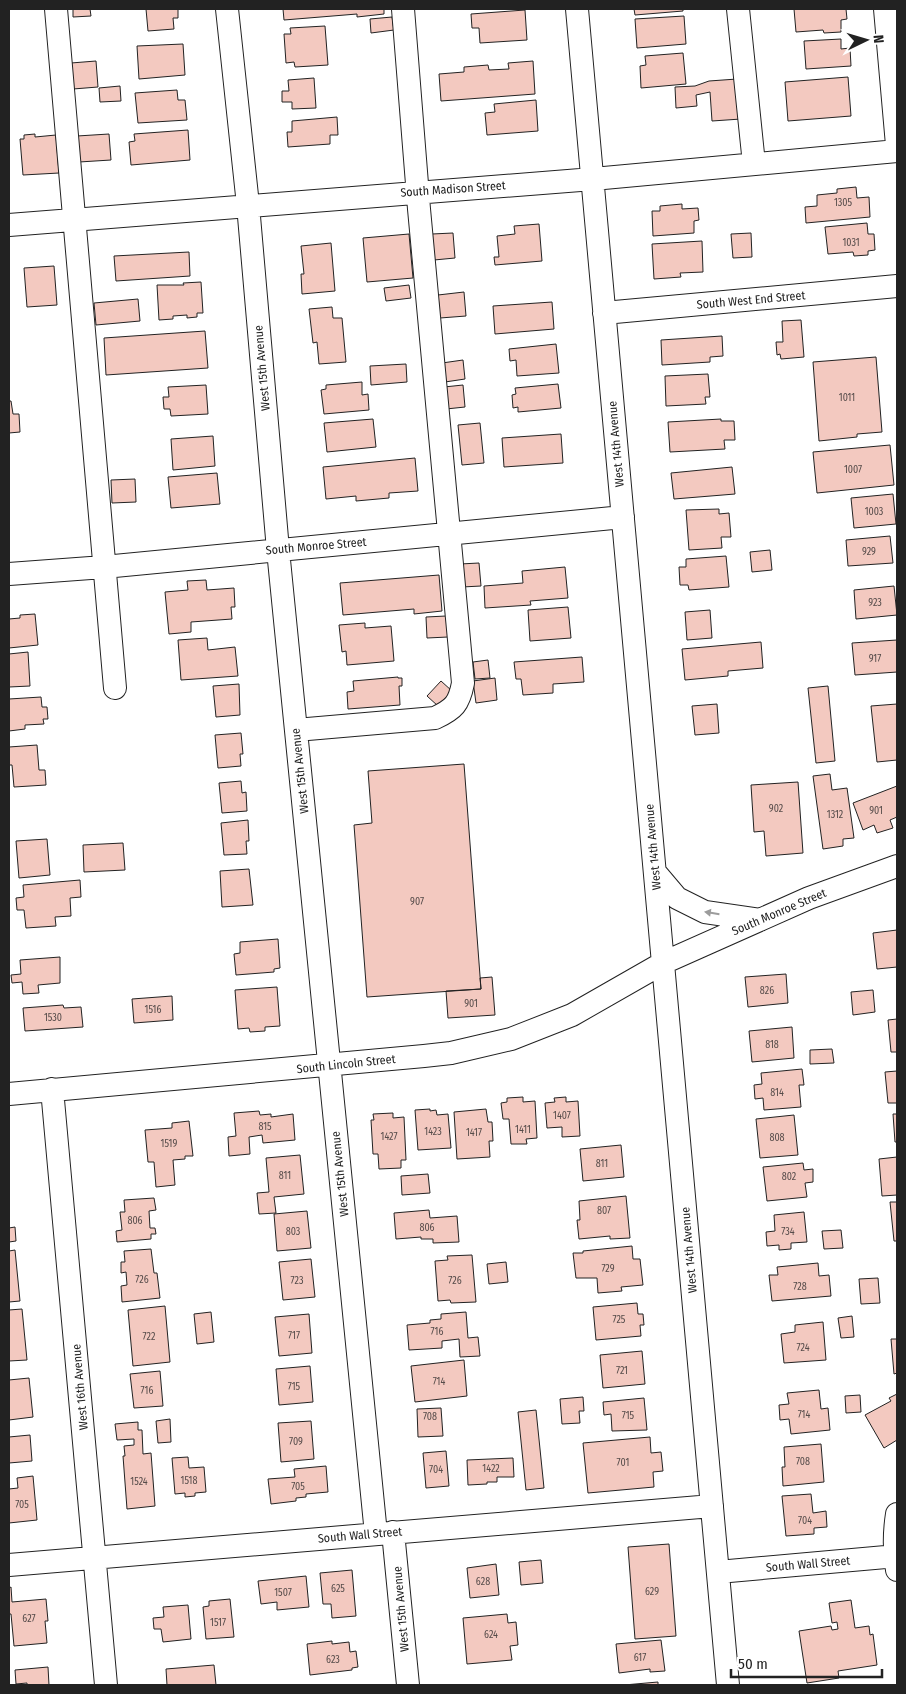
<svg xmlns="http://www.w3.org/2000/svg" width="906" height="1694" viewBox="0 0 906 1694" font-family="'Fira Sans Condensed',sans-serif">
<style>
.building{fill:#f3c9c0;stroke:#222}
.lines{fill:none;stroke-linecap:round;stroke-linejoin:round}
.minor-casing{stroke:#222;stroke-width:24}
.minor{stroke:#fff;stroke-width:22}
.oneway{fill:#9c9c9c}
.labels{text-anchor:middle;stroke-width:4;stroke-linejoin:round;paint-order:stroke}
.number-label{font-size:10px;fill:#564c4a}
.street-label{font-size:12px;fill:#222;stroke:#fff}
</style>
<rect width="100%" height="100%" fill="#fff"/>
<!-- building -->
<path class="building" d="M73,9H90L91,16L73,17Z
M146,9H178V18H173L174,29L148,31Z
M283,9H384V14L357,17V14L284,20Z
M634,9H683V11L635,15Z
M794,9H846L847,19L841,20V32L824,33L823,30L796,32Z
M525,10L527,40L480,43L479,28H472L471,14Z
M684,16L686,44L637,48L635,19Z
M392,17L394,30L371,33L370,19Z
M325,26L328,65L295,67L294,62L286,63L284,34H291L290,28Z
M841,39V49L850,48L851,66L806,69L804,41Z
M183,44L185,75L139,79L137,46Z
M683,53L686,84L641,88L640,66L646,65L645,56Z
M96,61L98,87L73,89L71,63Z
M533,61L535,94L441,101L439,74L464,72V67L488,65L489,70L509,69L508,63Z
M848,77L851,116L788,121L785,82Z
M314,78L316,108L292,109V102H282V91H289L288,80Z
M737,79L741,119L712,121L710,92L696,95L697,106L676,108L675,87L695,86L709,81Z
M120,86L121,101L100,102L99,88Z
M177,90L178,100H185L187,120L138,123L135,93Z
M536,100L538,131L487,135L485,113L495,112L494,104Z
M337,117L338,135H330V144L288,147L287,132H292V121Z
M188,130L190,160L131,165L129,142L135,141L134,134Z
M35,134V137L56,135L59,173L23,175L20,139H24V135Z
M109,134L111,160L79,162L77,136Z
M856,187L857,198L869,197L870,217L806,223L805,207L817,206V195L837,193V189Z
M682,204V209L698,208L699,220L694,221V233L653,236L652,211H660V206Z
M867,223L868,234H874L875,250L868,251V255L854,256L853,252L828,254L825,227Z
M539,224L542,261L495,265L494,257H499L497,236L515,234L514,226Z
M453,233L455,258L434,260L432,234Z
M751,233L752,257L733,258L731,234Z
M409,234L413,278L367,282L363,238Z
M702,241L703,272L680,273L681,277L654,279L652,244Z
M331,243L335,291L302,294L301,274H304L301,246Z
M189,252L190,276L116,281L114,256Z
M54,266L57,305L27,307L24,268Z
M201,282L203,313H197V317L187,318V315L173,316V319L159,320L157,285H184L183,283Z
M409,285L411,298L386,301L384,288Z
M464,292L466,316L440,318L438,295Z
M138,299L140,321L96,325L94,303Z
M552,302L554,329L495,334L493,306Z
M332,307L333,318H342L346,362L319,364L317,342L313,343L309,309Z
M801,320L804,357L781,359L780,354L777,355L776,342H783L782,321Z
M205,331L208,368L106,375L104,338Z
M722,336L723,356L710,357V362L662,365L661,340Z
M556,344L559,373L517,376L516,360L510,361L509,349Z
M876,357L882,432L857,434V437L819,441L813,362Z
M463,360L465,379L445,382L442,363Z
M406,364L407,382L371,385L370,366Z
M708,374L710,397H705L706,404L666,406L665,376Z
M362,382V395L368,394L369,410L324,414L321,390L326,389V385Z
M558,384L561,408L518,412V407L513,408L512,395L516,394L515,388Z
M206,385L208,414L171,416L170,409H164L163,397H169L168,387Z
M463,385L465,407L446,409L444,387Z
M9,401H11L13,414H19L20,432L9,433Z
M373,419L376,447L327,452L324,423Z
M721,419V421H734L735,440H724L725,449L670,452L668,422Z
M480,423L484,463L462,465L458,425Z
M561,434L563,463L504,467L502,438Z
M213,436L215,466L173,470L171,439Z
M890,445L894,485L817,493L813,452Z
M415,458L418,491L389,493V498L356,501V496L326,499L323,467Z
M732,467L735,494L674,499L671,473Z
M217,473L220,504L171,508L168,477Z
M135,479L136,502L112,503L111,480Z
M893,494L896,524L854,528L851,498Z
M719,509V514L729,513L731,537H721L722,548L689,550L686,510Z
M890,536L893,563L848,566L846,540Z
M770,550L772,570L752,572L750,552Z
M726,556L729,587L689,590L688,585H680L679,567H686V559Z
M479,563L481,586L462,587L460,564Z
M565,567L568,598L530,601L531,605L485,608L484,586L523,583L522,571Z
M439,575L442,611L414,614V609L343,615L340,583Z
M206,580L207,590L234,588L235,607H231L232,619L191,622V632L169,634L165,592L188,590L187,581Z
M894,586L897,615L856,619L854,590Z
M568,607L571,638L530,641L528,610Z
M710,610L712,638L687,640L685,612Z
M35,614L38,645L9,648V619L20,618V615Z
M446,616L448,637L427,638L426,617Z
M365,623V628L391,626L394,661L347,665L346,651L342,652L339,625Z
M207,638L208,650L235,647L238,676L181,680L178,640Z
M897,640V672L855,675L852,643Z
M761,642L763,668L728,671V676L685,680L682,649Z
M28,652L30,686L9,687V654Z
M582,657L584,682L553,684V693L523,695L521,679H516L514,662Z
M488,660L490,678L475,679L473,662Z
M398,677V678H402V686H399L400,705L348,709L347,692L354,691L353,681Z
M495,678L497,700L476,703L473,681Z
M441,681L452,691L438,706L427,696Z
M239,684L240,715L216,717L213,686Z
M828,686L835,761L816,763L808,688Z
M41,697L42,707H47L48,719H43L44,724L25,725V729L9,731V699Z
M717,704L719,733L695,735L692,706Z
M897,704V760L877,762L871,706Z
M241,733L243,754H240L241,766L218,768L215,735Z
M37,745L39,770H45L46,785L14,787L12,765H9V747Z
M464,764L481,989L367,997L354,825L372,823L368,771Z
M830,774L832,790L847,788L854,838L843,839V846L823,849L813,776Z
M241,781L242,793L246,792L247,811L222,813L219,783Z
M798,782L803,853L766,856L764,831L754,832L751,785Z
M897,786V817L890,820L893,828L877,833L874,825L863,830L853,803Z
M248,820L249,841H246L247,854L224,855L221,823Z
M47,839L50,875L19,878L16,841Z
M123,843L125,870L84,872L83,845Z
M249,869L253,905L222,907L220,871Z
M80,880L81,897L70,898L71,916L55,917L56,926L26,928L24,910H17L16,898L24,897L23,885Z
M897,930V967L877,969L873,933Z
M278,939L280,968L274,969V972L236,975L234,954L240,953V942Z
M60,957V983L38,985L39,993L23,994L22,982L12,983L11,975L21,974L20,960Z
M786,974L788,1003L748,1007L745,977Z
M492,977L495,1015L448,1018L446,991L481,989L480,978Z
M277,987L280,1026L265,1027V1031L250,1032L249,1028L238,1029L235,990Z
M873,990L875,1012L853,1015L851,992Z
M172,996L173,1020L134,1023L132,999Z
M63,1005L64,1008L81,1007L83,1027L25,1031L23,1008Z
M897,1019V1052H891L888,1020Z
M792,1027L794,1058L752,1062L749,1031Z
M832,1049L834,1063L810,1064V1050Z
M802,1069L804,1085H799L801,1107L764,1110L763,1098L755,1099L754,1085L762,1084L761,1073Z
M897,1071V1103H888L885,1072Z
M523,1097V1102L535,1101L537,1138L526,1139L527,1144H511L509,1119H503L501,1103L507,1102V1098Z
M566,1097V1102L578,1101L580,1136L562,1137V1127L547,1128L545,1103L555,1102L554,1098Z
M430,1109V1111L436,1110L437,1115L448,1114L451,1148L418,1150L415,1110Z
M486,1109L488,1122H492L493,1141H489L490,1157L457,1159L454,1112Z
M259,1111L260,1115L271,1114V1117L293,1114L295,1140L263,1143L262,1135L249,1137L250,1154L229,1156L228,1137L236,1136L234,1113Z
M393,1113V1118L404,1117L406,1160H401V1168L379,1169L378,1154H373L371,1120H374L373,1114Z
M893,1114H897V1142H895Z
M794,1115L798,1155L760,1158L756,1119Z
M189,1121L193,1156H185V1159L173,1160L175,1185L156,1187L154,1162H148L145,1130L172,1128V1123Z
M621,1145L624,1177L583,1181L580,1149Z
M300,1155L304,1194L274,1197L276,1213L259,1214L257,1193L269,1192L266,1158Z
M897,1157V1195L882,1196L879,1159Z
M803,1163L804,1170L813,1169V1182L805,1183L807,1197L767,1201L763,1167Z
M428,1174L430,1193L402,1195L401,1176Z
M626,1196L630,1238L610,1239V1236L579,1239L577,1220H580L579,1201Z
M154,1198L156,1210L149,1211L150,1228H155L156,1234H151V1239L117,1242L116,1231L122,1230L120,1212H125L124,1200Z
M890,1202H897V1241H894Z
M429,1210L430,1218L457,1216L459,1242L433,1243V1239H421V1237L396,1239L394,1213Z
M307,1211L311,1248L277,1251L274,1214Z
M804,1212L807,1242L791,1243V1249L779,1250V1245L767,1246L766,1232L775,1231L774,1215Z
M9,1221V1228L15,1227L16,1241L9,1242Z
M841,1230L843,1248L824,1249L822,1231Z
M632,1246L633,1259H640L643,1285L621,1287L622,1291L598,1293L597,1278H576L573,1253H583V1251Z
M151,1249L154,1273H157L160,1298L122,1302L121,1286L127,1285L126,1272L121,1273V1262H125L124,1251Z
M15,1250L20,1301L9,1302V1251Z
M472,1255L476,1302L451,1303L450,1300L438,1301L435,1261L448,1260L447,1256Z
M311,1259L315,1297L283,1300L279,1262Z
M506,1262L508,1282L489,1284L487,1264Z
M818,1263L819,1276L829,1275L831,1296L772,1301L769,1275H778L777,1267Z
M878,1278L880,1303L861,1304L859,1279Z
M637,1303L638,1314H643L644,1325H640L641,1336L596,1340L593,1307Z
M165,1306L170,1362L133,1366L128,1310Z
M22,1309L27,1360L9,1361V1310Z
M211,1312L214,1342L197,1344L194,1314Z
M466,1312L468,1338L478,1337L480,1356L460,1357L459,1339L442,1341V1348L409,1350L407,1325L430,1323V1320L441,1319V1314Z
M309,1314L312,1353L279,1356L275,1317Z
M852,1316L854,1337L841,1338L838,1318Z
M823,1322L826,1360L784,1363L781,1334L795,1332V1325Z
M891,1339H897V1373L894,1374Z
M642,1351L645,1384L603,1388L600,1355Z
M464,1360L467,1396L415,1402L411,1366Z
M310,1366L313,1402L279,1405L276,1369Z
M160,1371L163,1406L134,1408L130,1374Z
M29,1378L33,1417L9,1420V1380Z
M819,1390L821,1409L828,1408L830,1430L791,1434L789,1419L780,1420L779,1405L789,1404L787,1393Z
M897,1394V1440L884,1448L865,1415L891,1401L889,1398Z
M860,1395L861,1412L846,1413L845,1396Z
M583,1397L584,1411H579L580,1423L562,1424L560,1399Z
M644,1398L647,1430L612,1431L611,1414L604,1415L603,1402Z
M441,1408L443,1436L418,1437L417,1409Z
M536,1410L544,1488L526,1490L518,1412Z
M170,1419L171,1442L158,1443L156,1421Z
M311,1421L314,1459L281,1462L278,1423Z
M138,1422V1430H142L143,1454L151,1453L155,1506L127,1509L123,1456H125L124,1446L134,1445V1439L117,1440L115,1424Z
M30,1435L32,1461L9,1463V1437Z
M650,1437L651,1453L661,1452L663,1471L653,1472L654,1487L588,1493L583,1443Z
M821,1444L824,1482L783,1486L782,1467H785L784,1447Z
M446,1451L449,1486L426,1488L423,1453Z
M188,1457L189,1468L204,1467L206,1492L195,1493V1496L185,1497V1493L175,1494L172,1458Z
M513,1458L514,1477H497V1482H487V1484L468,1485L467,1460Z
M326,1466L328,1492L306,1494V1497L296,1498V1501L271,1504L268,1479L295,1477L294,1469Z
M33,1476L37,1520L9,1523V1489L18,1488L17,1478Z
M811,1494L813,1513L826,1511L827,1527L814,1528V1534L786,1536L782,1496Z
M669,1544L676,1636L635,1639L628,1547Z
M541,1560L543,1583L521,1585L519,1562Z
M496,1564L499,1595L470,1598L467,1568Z
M352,1570L356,1616L332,1618L331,1604H323L320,1573Z
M306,1576L309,1607L277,1610V1602L261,1604L258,1581Z
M11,1587L12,1602L46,1599L48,1621H45L47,1643L14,1646L11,1614H9V1588Z
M230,1599L234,1637L206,1639L203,1607L209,1606V1601Z
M851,1600L855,1628L869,1626L870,1635L873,1634L877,1665L838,1671L839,1678L807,1683L799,1631L831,1626L832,1630L838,1629L837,1622L832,1623L829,1603Z
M188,1605L191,1639L163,1642L161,1629H154L153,1618L164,1617L163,1607Z
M507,1614L508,1623L516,1622L518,1645L510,1646L512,1660L467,1664L463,1618Z
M661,1640L665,1671L650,1672V1669L619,1673L616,1644Z
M332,1641V1644L349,1642L350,1652L356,1651L358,1667L352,1668V1670L310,1675L307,1644Z
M214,1665L216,1685H167L166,1669Z
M48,1667L49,1685H27V1683L16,1684L15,1670Z
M658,1682V1685H624Z"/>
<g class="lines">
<!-- minor casing -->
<g class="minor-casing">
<path id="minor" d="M56,9L115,688
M227,9L248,205L278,550L376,1534
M577,9L728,1685
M738,9L754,164
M885,9L897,145
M9,225L593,179L897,151
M604,313L897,286
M9,574L104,567L623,517
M296,730L435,718C454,709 459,704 463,683L419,209L403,9
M655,872L677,898L705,912L760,920
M52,1089L106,1685
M9,1094L424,1056L451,1053L511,1039L572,1015L663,963L809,898L897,866
M393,1532L408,1685
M9,1565L712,1506
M897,1570C894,1551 894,1533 897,1514
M718,1572L897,1556"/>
</g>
<!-- minor -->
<use href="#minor" class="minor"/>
</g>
<!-- one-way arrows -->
<defs><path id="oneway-solid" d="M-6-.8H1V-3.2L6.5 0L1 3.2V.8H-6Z" transform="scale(1.25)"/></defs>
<use class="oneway" href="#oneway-solid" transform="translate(712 913) rotate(-171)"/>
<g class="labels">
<!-- number labels -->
<g class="number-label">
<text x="843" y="206">1305</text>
<text x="851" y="246">1031</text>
<text x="847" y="401">1011</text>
<text x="853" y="473">1007</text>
<text x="874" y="515">1003</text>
<text x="869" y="555">929</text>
<text x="875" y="606">923</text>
<text x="875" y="662">917</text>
<text x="776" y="812">902</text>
<text x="876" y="814">901</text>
<text x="835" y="818">1312</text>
<text x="417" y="905">907</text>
<text x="767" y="994">826</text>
<text x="471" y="1007">901</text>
<text x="153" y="1013">1516</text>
<text x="53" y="1021">1530</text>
<text x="772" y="1048">818</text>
<text x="777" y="1096">814</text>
<text x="562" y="1119">1407</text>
<text x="265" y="1130">815</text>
<text x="523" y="1133">1411</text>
<text x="433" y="1135">1423</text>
<text x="474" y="1136">1417</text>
<text x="389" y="1140">1427</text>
<text x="777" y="1141">808</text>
<text x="169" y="1147">1519</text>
<text x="602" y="1167">811</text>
<text x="285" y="1179">811</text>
<text x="789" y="1180">802</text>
<text x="604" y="1214">807</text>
<text x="135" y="1224">806</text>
<text x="427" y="1231">806</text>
<text x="293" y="1235">803</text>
<text x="788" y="1235">734</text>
<text x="608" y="1272">729</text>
<text x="142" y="1283">726</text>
<text x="297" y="1284">723</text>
<text x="455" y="1284">726</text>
<text x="800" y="1290">728</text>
<text x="619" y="1323">725</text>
<text x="437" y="1335">716</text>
<text x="294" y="1339">717</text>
<text x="149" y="1340">722</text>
<text x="803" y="1351">724</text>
<text x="622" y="1374">721</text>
<text x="439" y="1385">714</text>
<text x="294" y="1390">715</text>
<text x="147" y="1394">716</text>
<text x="804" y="1418">714</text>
<text x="628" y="1419">715</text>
<text x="430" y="1420">708</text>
<text x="296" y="1445">709</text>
<text x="803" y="1465">708</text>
<text x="623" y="1466">701</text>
<text x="491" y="1472">1422</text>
<text x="436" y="1473">704</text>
<text x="189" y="1484">1518</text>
<text x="139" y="1485">1524</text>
<text x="298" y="1490">705</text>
<text x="22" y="1508">705</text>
<text x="805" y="1524">704</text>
<text x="483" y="1585">628</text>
<text x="338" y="1592">625</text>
<text x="652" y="1595">629</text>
<text x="283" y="1596">1507</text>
<text x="29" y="1622">627</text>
<text x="218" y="1626">1517</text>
<text x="491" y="1638">624</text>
<text x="640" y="1661">617</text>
<text x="333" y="1663">623</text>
</g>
<!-- street labels -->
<g class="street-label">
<text transform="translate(453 189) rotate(-4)" y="4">South Madison Street</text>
<text transform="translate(751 300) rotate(-5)" y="4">South West End Street</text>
<text transform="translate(262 368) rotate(-95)" y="4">West 15th Avenue</text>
<text transform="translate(616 444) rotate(-95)" y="4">West 14th Avenue</text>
<text transform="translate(316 546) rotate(-5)" y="4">South Monroe Street</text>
<text transform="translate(300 771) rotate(-96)" y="4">West 15th Avenue</text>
<text transform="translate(653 847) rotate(-95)" y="4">West 14th Avenue</text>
<text transform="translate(779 912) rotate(-23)" y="4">South Monroe Street</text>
<text transform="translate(346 1064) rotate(-6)" y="4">South Lincoln Street</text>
<text transform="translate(340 1174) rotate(-96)" y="4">West 15th Avenue</text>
<text transform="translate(689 1250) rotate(-95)" y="4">West 14th Avenue</text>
<text transform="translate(80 1387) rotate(-95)" y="4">West 16th Avenue</text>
<text transform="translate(360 1535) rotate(-5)" y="4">South Wall Street</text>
<text transform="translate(808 1564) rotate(-5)" y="4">South Wall Street</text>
<text transform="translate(401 1609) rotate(-95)" y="4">West 15th Avenue</text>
</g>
</g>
<!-- border -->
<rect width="906" height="1694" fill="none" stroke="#222222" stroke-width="20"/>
<!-- north arrow -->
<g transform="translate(866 40) rotate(85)" stroke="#ffffff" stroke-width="4" paint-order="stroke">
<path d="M0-4L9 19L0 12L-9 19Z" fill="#222222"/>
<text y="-8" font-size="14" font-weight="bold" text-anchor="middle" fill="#222222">N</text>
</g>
<!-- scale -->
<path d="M731 1669v8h151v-8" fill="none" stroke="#222222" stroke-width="2.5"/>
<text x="738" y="1669" font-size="15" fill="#222222" stroke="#ffffff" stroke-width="4" paint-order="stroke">50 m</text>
</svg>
